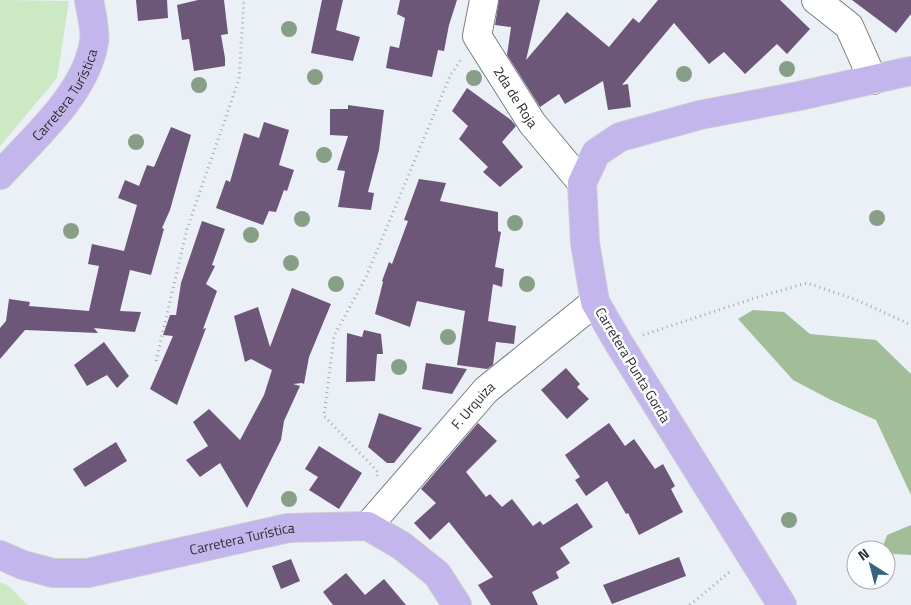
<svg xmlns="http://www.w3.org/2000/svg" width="911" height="605" viewBox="0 0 911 605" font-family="'Titillium Web',sans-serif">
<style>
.green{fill:#cbe9c3}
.forest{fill:#a1be99}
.building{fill:#6d5779}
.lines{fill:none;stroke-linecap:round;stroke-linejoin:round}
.minor-casing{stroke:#797d83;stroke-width:30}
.major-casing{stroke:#cdcdce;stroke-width:30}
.path{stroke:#a6aaaf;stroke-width:3;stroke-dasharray:1 4;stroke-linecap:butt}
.minor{stroke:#fff;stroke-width:28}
.major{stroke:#c2b6ec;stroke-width:28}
.tree{fill:#879f87}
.labels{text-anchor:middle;stroke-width:5;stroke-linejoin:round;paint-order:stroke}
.street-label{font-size:14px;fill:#2d2e31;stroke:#fcfdfe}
</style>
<rect width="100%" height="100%" fill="#ebf0f7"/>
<!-- green -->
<path class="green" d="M0,0L69,1L57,78L0,146Z
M0,582L9,586L27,605H0Z"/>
<!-- forest -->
<path class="forest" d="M753,310L784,312L810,334L876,340L911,374V495L876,420L831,400L793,380L738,319Z
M911,525V555L894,554L882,549L887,535Z"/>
<!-- building -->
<path class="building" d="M136,0H167L168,18L138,21Z
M198,0H224L228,34L221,35L225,58V66L194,71L189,39L182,40L177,5Z
M322,0H343L336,30L360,37L353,61L311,53Z
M400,0H457L449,25L444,51L438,50L432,77L386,68L390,46L399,48L405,18L397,14Z
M499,0H540L526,60L567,12L609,47L633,18L639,23L658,0H780L810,29L787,54L777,44L745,74L724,52L709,64L674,23L622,85L628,84L631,107L608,110L603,81L565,104L559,94L540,107L507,55L511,27L495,25Z
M852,0H911V14L896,33Z
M467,88L511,120L516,126L502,142L523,167L500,187L483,172L488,167L459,139L468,126L452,111Z
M348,105L384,110L379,150L368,192L374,193L371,210L338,207L345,171L337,170L348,136L330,135V109H348Z
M264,122L289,130L279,165L294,170L287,191L284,190L276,212L269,211L263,225L216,208L226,180L230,182L244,133L259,138Z
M171,127L191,135L170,210L162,228L164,229L151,275L130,270L120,311L141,312L135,332L94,328L98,333L25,330L0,359V328L6,321L9,299L30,302L29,306L89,311L99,266L88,264L92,244L124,251L137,205L118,198L125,180L139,186L147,165L154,167Z
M419,179L446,183L440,201L498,212V231L501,232L495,267L504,269L502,287L493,284L488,321L516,326L514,344L496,342L493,365L487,369L457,365L465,311L417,301L410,327L375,314L383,282L382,281L389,262L392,264L408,221L404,220Z
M202,221L225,229L212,265L215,266L206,284L217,291L203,329L206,328L177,405L150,389L173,336L163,335L170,315H176L181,283Z
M292,288L331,304L309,357L304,384L302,383L293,384L300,386L284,421L281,440L247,508L220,463L200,477L186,460L208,446L193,422L209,409L240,440L264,395L272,370L251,359L245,362L234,316L258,307L270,347Z
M364,330L381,334L383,354H377L375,381L346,382L347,333L362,337Z
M104,342L129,376L117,388L107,375L87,386L74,365Z
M426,363L467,369L452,394L422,389Z
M566,368L580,384L577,387L589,399L567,419L541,390Z
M379,413L422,428L394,463H387L368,447Z
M478,423L497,441L466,472L486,497L490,494L502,507L512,499L533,526L540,521L543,525L577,503L593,527L560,548L570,563L556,572L559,578L532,592L538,605H491L478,585L493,577L449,522L430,540L414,523L436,503L421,489Z
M609,423L625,446L634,439L655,469L663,464L675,486L671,489L683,512L639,535L628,513L626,514L607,481L586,496L575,480L580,477L565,455Z
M116,442L127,461L85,487L73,469Z
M319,446L362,473L339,509L309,490L318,477L305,469Z
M679,557L686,576L612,604L603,585Z
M291,559L300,581L281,589L272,566Z
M346,573L365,595L384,579L406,605H333L323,592Z"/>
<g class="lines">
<!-- minor casing -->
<g class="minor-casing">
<g id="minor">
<path id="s1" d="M484,0L477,36L532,123L582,183"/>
<path d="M816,0L849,26L873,80"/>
<path id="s2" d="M368,526L486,390L595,302"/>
</g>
</g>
<!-- major casing -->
<g class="major-casing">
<g id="major">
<path id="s3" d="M0,175C34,138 86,93 94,42C96,32 91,11 89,0"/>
<path id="s4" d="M0,555L23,565L53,573H88L288,528L368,526L402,546L437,574L457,605"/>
<path d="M782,605L618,342L595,302L585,243L582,183L596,153L620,137L700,115L799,96L911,71"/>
</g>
</g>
<!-- path -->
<path class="path" d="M643,335L758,297L807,283L857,300L911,325
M156,361L187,229L239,79L244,0
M377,476L378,472L324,416L334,336L366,277L450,76L462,58
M690,605L732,570"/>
<!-- minor -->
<use href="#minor" class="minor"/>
<!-- major -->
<use href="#major" class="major"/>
</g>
<!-- trees -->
<g class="tree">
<circle cx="289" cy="29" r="8"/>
<circle cx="787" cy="69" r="8"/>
<circle cx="684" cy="74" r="8"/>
<circle cx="315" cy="77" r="8"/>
<circle cx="474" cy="78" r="8"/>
<circle cx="199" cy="85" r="8"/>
<circle cx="136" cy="142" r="8"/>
<circle cx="324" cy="155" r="8"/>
<circle cx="877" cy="218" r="8"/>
<circle cx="302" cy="219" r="8"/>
<circle cx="515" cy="223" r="8"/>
<circle cx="71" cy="231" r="8"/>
<circle cx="251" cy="235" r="8"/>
<circle cx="291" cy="263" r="8"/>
<circle cx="336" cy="284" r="8"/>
<circle cx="527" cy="284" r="8"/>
<circle cx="448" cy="337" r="8"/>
<circle cx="399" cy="367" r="8"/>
<circle cx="289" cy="499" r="8"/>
<circle cx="789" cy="520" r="8"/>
</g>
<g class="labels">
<!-- street labels -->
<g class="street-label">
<text dy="5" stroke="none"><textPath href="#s3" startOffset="104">Carretera Turística</textPath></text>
<text dy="5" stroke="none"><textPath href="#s1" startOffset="109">2da de Roja</textPath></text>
<text transform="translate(633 365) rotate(59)" y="5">Carretera Punta Gorda</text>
<text dy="5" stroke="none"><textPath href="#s2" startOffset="160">F. Urquiza</textPath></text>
<text dy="5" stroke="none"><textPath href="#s4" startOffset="249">Carretera Turística</textPath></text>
</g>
</g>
<!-- north arrow -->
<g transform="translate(871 565) rotate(324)"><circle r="24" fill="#fcfdfe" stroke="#a9aaac"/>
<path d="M0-4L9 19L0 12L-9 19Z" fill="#326582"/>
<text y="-8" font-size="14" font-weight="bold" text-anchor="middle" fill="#2d2e31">N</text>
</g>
</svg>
